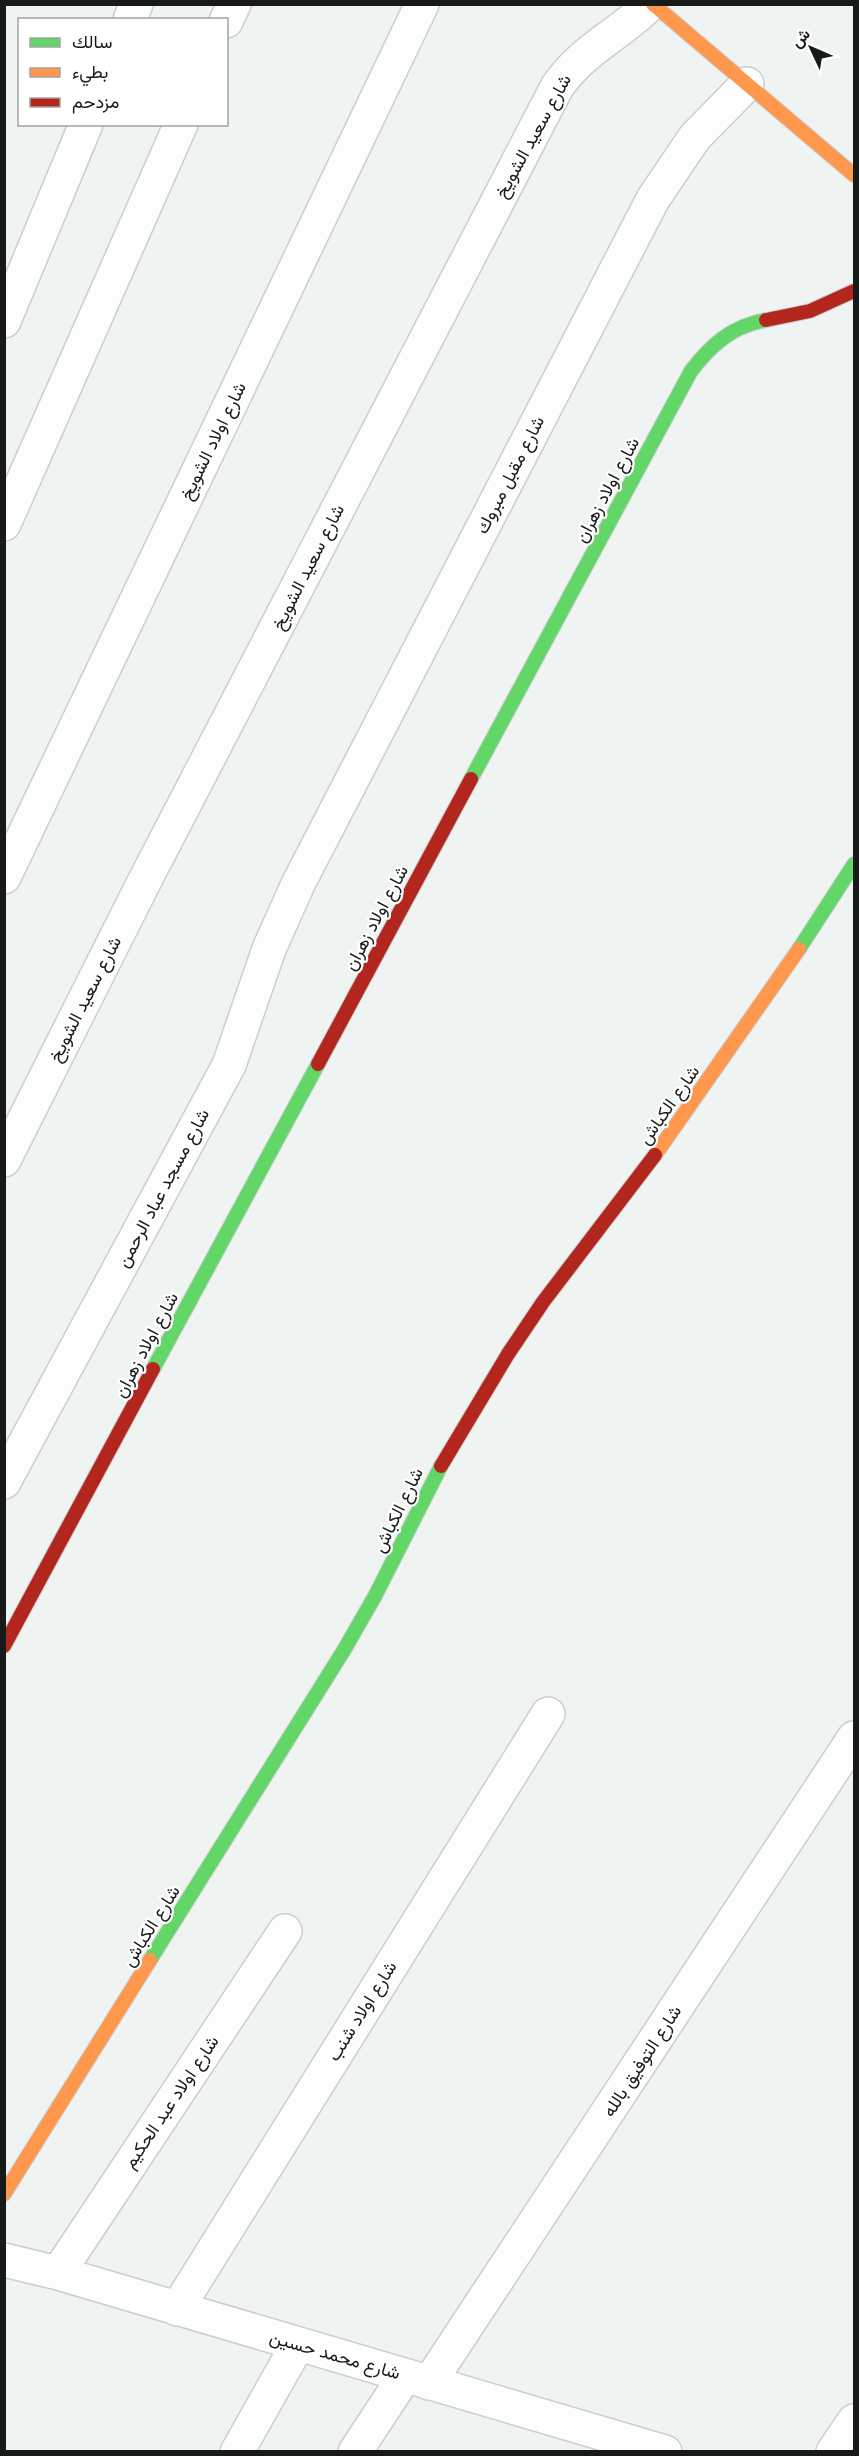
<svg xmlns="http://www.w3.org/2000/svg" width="859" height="2456" viewBox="0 0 859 2456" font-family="Poppins,Vazirmatn,sans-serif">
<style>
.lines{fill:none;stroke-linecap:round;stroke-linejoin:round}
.street-casing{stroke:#cacecd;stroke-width:36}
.fast-casing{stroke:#cacecd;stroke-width:16}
.slow-casing{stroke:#cacecd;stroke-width:16}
.jam-casing{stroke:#cacecd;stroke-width:16}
.street{stroke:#fdfdfd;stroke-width:33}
.fast{stroke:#63d668;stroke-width:14}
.slow{stroke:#ff974d;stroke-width:14}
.jam{stroke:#b3261e;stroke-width:14}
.labels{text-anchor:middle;stroke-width:4.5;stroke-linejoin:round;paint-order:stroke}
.street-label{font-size:18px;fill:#171a19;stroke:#fff}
</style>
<rect width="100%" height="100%" fill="#eff4f3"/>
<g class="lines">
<!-- street casing -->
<g class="street-casing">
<path id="street" d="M130,20L136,4
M226,21L234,4
M4,321L86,124
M4,524L181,124
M4,877L422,4
M4,1160L143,884L557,87C584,48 618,36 650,4
M4,1482L229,1065L269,949L298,884L653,199L695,137L747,84
M4,2260L58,2273L665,2452
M58,2273L285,1931
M177,2309L548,1714
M429,2383L854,1738
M237,2452L298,2344
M355,2452L405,2376
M833,2452L854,2421"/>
</g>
<!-- fast casing -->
<g class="fast-casing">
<path id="fast" d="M471,779L691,371C711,345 732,326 766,320
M799,949L854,864
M153,1369L318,1064
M150,1960L344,1650L375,1596L441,1466"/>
</g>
<!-- slow casing -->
<g class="slow-casing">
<path id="slow" d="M653,4L854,175
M655,1155L799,949
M4,2194L150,1960"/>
</g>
<!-- jam casing -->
<g class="jam-casing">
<path id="jam" d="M766,320L810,311L854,291
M318,1064L471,779
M441,1466L508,1354L543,1302L655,1155
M4,1646L153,1369"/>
</g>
<!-- street -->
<use href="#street" class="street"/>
<!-- fast -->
<use href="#fast" class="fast"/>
<!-- slow -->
<use href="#slow" class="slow"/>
<!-- jam -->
<use href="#jam" class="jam"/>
</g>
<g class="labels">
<!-- street labels -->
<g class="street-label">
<text transform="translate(533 136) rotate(-61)" y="6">شارع سعيد الشويخ</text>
<text transform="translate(213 441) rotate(-64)" y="6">شارع اولاد الشويخ</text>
<text transform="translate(510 475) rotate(-63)" y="6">شارع مقبل مبروك</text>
<text transform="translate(607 490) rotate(-62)" y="6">شارع اولاد زهران</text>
<text transform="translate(308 567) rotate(-63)" y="6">شارع سعيد الشويخ</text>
<text transform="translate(376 918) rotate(-62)" y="6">شارع اولاد زهران</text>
<text transform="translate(85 999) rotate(-63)" y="6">شارع سعيد الشويخ</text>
<text transform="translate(669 1105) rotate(-55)" y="6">شارع الكباش</text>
<text transform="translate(163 1188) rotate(-62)" y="6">شارع مسجد عباد الرحمن</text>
<text transform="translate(146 1345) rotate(-62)" y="6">شارع اولاد زهران</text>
<text transform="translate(398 1510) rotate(-64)" y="6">شارع الكباش</text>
<text transform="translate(151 1926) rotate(-58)" y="6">شارع الكباش</text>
<text transform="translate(362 2011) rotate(-58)" y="6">شارع اولاد شنب</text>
<text transform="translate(642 2061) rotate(-57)" y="6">شارع التوفيق بالله</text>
<text transform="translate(171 2102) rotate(-56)" y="6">شارع اولاد عبد الحكيم</text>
<text transform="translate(335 2355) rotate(16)" y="6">شارع محمد حسين</text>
</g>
</g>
<!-- border -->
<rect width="859" height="2456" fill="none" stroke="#171a19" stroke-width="12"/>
<!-- legend -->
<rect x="18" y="18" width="210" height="108" fill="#ffffff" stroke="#a2a3a3" stroke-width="1.5"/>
<rect x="30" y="38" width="30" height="9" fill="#63d668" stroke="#a2a3a3" stroke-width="1.5"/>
<text x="72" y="48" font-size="18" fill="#171a19">سالك</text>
<rect x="30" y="68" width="30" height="9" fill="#ff974d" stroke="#a2a3a3" stroke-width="1.5"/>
<text x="72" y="78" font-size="18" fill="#171a19">بطيء</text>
<rect x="30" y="98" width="30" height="9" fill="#b3261e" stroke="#a2a3a3" stroke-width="1.5"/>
<text x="72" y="108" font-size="18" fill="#171a19">مزدحم</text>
<!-- north arrow -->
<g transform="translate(811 48) rotate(314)" stroke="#ffffff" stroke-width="4.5" paint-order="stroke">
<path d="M0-4.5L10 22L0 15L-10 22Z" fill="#171a19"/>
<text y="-9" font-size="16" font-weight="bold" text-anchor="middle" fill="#171a19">ش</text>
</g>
</svg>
